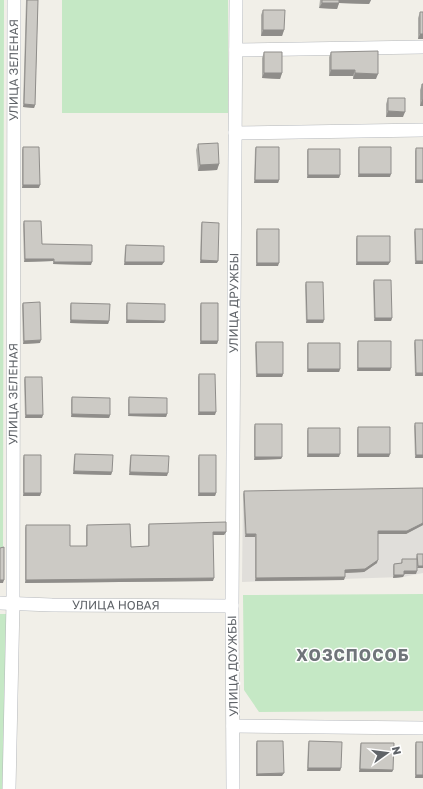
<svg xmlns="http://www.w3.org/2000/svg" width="423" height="789" viewBox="0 0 423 789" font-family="'Golos Text',sans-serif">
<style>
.industrial{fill:#e0deda}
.green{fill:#c5e8c5}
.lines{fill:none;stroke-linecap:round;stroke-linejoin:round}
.street-casing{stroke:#b5b8bc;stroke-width:14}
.street{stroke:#fff;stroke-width:13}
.wall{fill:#afaea9}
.shaded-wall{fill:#8f8d8a}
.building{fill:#cccac5;stroke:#8f8d8a}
.labels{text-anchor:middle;stroke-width:3;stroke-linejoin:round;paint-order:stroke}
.street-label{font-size:12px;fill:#5f6368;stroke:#fff}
.district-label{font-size:16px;font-weight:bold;letter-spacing:1px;fill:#70757a;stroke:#fff}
</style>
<rect width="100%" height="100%" fill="#f1efe8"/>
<!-- industrial -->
<path class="industrial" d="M423,490V573L403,577L242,582L243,494Z"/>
<!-- green -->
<path class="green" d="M0,0H4L3,550H0Z
M62,0H228V113H62Z
M423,594V711L259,712L244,690L243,595Z
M0,614H13V789H0Z"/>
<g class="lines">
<!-- street casing -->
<g class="street-casing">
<g id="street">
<path d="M236,50L423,47"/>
<path d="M235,133L423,130"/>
<path id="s1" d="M0,603L52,605L232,606"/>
<path d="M233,726L423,728"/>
<path id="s2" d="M9,789L13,603L14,0"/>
<path id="s3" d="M233,789L232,606L236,0"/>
</g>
</g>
<!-- street -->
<use href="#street" class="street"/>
</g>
<!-- wall -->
<path class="wall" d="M26,0H38L35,105L34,108L23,107Z
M320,0H371L369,4L339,3L337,9L319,8Z
M263,10L284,30L282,36H261V15Z
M420,12L423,39H418V18Z
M264,52L282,73L280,79L262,78V58Z
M331,52L376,79H353V76H329V57Z
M422,84L423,106H420V90Z
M388,98L403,117H386V104Z
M198,144L219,164L217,170L198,171L196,150Z
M23,147L39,188H22V150Z
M256,147L279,180L278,183H254L255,149Z
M359,147L390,177H358V150Z
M416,148H423V183H415V151Z
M308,149L340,175L339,178H307V151Z
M24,221L42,244L91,265L53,264V261L24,262L23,224Z
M202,222L217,263H200L201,225Z
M257,229L278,266H256V232Z
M415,229L423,264H415L414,232Z
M357,236L390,262L388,265H356V239Z
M126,245L162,265H124L125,248Z
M374,280L392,318L391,321H374L373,283Z
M306,282L324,320L323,323H306L305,285Z
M23,303L40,343L23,344L22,305Z
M71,303L109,321L108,324L70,323V306Z
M127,303L164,323H126V306Z
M201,303L218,341L217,344H200V306Z
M415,340L423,376H415L414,343Z
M358,341L391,368L390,371H357V344Z
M256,342L283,374L282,377H256L255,345Z
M308,343L340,369L339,372H307V345Z
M199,374L215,415H198V377Z
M25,377L42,418H25L24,380Z
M72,397L110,415L109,418L71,417V400Z
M129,397L167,414L166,417L128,416V400Z
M415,423L423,458H415L414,426Z
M255,424L282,457L281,459L254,460V427Z
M358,427L389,457H357V430Z
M308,428L339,457H307V431Z
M75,454L112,472L111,475L73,474L74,457Z
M24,455L41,493L40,496H23V458Z
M131,455L167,476L129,475L130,458Z
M199,455L216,493L215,496H198V458Z
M244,491L423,525L406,534H378L377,563L364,572L345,573L344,580L255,581V537H245L243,494Z
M149,524L226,532L224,535H213V581L25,583V528L26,525L70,546H86V528L87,525L131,547H148V526Z
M417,554H423L417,568L416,574H404L403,577L393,578V566L394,564L401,563L402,559H416V557Z
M257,741L282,776H256V744Z
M309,741L341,768L340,771H307L308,744Z
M416,742H423V778H415V745Z
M361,743L393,770L392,772H359L360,746Z"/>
<!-- shaded-wall -->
<path class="shaded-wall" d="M338,0H371L369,4L339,3L337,9L319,8L322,3Z
M263,30H284L282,36H261Z
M420,34H423V39H418Z
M331,70H355L353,76H329Z
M264,73H282L280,79L262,78Z
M355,73L378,74L376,79H353Z
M422,100H423V106H420Z
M24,104L35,105L34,108L23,107Z
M388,111L405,112L403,117H386Z
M219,164L217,170L198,171L200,165Z
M359,174H391L390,177H358Z
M308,175H340L339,178H307Z
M255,180H279L278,183H254Z
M416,180H423V183H415Z
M23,185H40L39,188H22Z
M25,259H54L53,261L24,262Z
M201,260L218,261L217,263H200Z
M416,261H423V264H415Z
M54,262H92L91,265L53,264Z
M125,262H164L162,265H124Z
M357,262H390L388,265H356Z
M257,263H279L278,266H256Z
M375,318H392L391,321H374Z
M71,320L109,321L108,324L70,323Z
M127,320L165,321L164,323H126Z
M307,320H324L323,323H306Z
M41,340L40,343L23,344L24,341Z
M201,341H218L217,344H200Z
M358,368H391L390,371H357Z
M308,369H340L339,372H307Z
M416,373H423V376H415Z
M257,374H283L282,377H256Z
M199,412H216L215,415H198Z
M72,414L110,415L109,418L71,417Z
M129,414H167L166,417L128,416Z
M26,415H43L42,418H25Z
M308,454H340L339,457H307Z
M358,454H390L389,457H357Z
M416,455H423V458H415Z
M255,457H282L281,459L254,460Z
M74,471L112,472L111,475L73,474Z
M130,472L168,473L167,476L129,475Z
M24,493H41L40,496H23Z
M199,493H216L215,496H198Z
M423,523V525L406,534H377L378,531Z
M213,532H226L224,535H212Z
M246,534H256L255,537H245Z
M378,560L377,563L364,572L344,573L345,570Z
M418,566H423V568H417Z
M404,571H417L416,574H403Z
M394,575H404L403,577L393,578Z
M345,577L344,580L255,581L256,578Z
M214,578L213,581L25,583L26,580Z
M0,580H4L3,583H0Z
M308,768H341L340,771H307Z
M360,769L393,770L392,772H359Z
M284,773L282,776H256L257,774Z
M416,775H423V778H415Z"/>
<!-- building -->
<path class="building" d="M27,0H38L35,105L24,104Z
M322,0H339V3H322Z
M263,10H285L284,30H263Z
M420,12H423V34H420Z
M378,51V74L355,73V70H331V52Z
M264,52H282V73H264Z
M422,84H423V100H422Z
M388,98H405V112L388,111Z
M218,143L219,164L200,165L198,144Z
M23,147H39L40,185H23Z
M256,147H279V180H255Z
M359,147H391V174H359Z
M416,148H423V180H416Z
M308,149H340V175H308Z
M24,221H41L42,244L92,245V262H54V259H25Z
M202,222L219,223L218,261L201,260Z
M257,229H279V263H257Z
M415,229H423V261H416Z
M357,236H390V262H357Z
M126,245L164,246V262H125Z
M374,280H391L392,318H375Z
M306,282H323L324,320H307Z
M40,302L41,340L24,341L23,303Z
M71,303L110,304L109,321L71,320Z
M127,303L165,304V321L127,320Z
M201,303H218V341H201Z
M415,340H423V373H416Z
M358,341H391V368H358Z
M256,342H283V374H257Z
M308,343H340V369H308Z
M199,374H215L216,412H199Z
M25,377H42L43,415H26Z
M72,397L110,398V415L72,414Z
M129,397L167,398V414H129Z
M415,423H423V455H416Z
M255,424H282V457H255Z
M358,427H390V454H358Z
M308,428H340V454H308Z
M75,454L113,455L112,472L74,471Z
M24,455H41V493H24Z
M131,455L169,456L168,473L130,472Z
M199,455H216V493H199Z
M423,488V523L407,531H378V560L365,569L345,570V577L256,578V534H246L244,491Z
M226,522V532H213L214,578L26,580V525H70V546H87V525L130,524L131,547L149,546V524Z
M4,547V580H0V548Z
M417,554H423V566H418Z
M402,559H417V571H404V575H394V564L402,563Z
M257,741H283L284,773L257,774Z
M309,741L342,742L341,768H308Z
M416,742H423V775H416Z
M361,743H394L393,770L360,769Z"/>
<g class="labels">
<!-- street labels -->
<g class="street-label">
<text dy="4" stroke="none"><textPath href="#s2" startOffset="719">УЛИЦА ЗЕЛЕНАЯ</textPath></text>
<text dy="4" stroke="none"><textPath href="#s3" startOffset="486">УЛИЦА ДРУЖБЫ</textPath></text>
<text dy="4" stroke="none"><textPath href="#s2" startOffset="395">УЛИЦА ЗЕЛЕНАЯ</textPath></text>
<text dy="4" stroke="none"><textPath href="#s1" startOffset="116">УЛИЦА НОВАЯ</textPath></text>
<text transform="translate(233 666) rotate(-91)" y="4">УЛИЦА ДОУЖБЫ</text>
</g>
<!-- district labels -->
<g class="district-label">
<text x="353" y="661">ХОЗСПОСОБ</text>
</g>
</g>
<!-- north arrow -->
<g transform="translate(387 753) rotate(76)" stroke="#ffffff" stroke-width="3" paint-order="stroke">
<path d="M0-3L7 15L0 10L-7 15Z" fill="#5f6368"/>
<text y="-6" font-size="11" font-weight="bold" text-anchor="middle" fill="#5f6368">N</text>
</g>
</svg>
